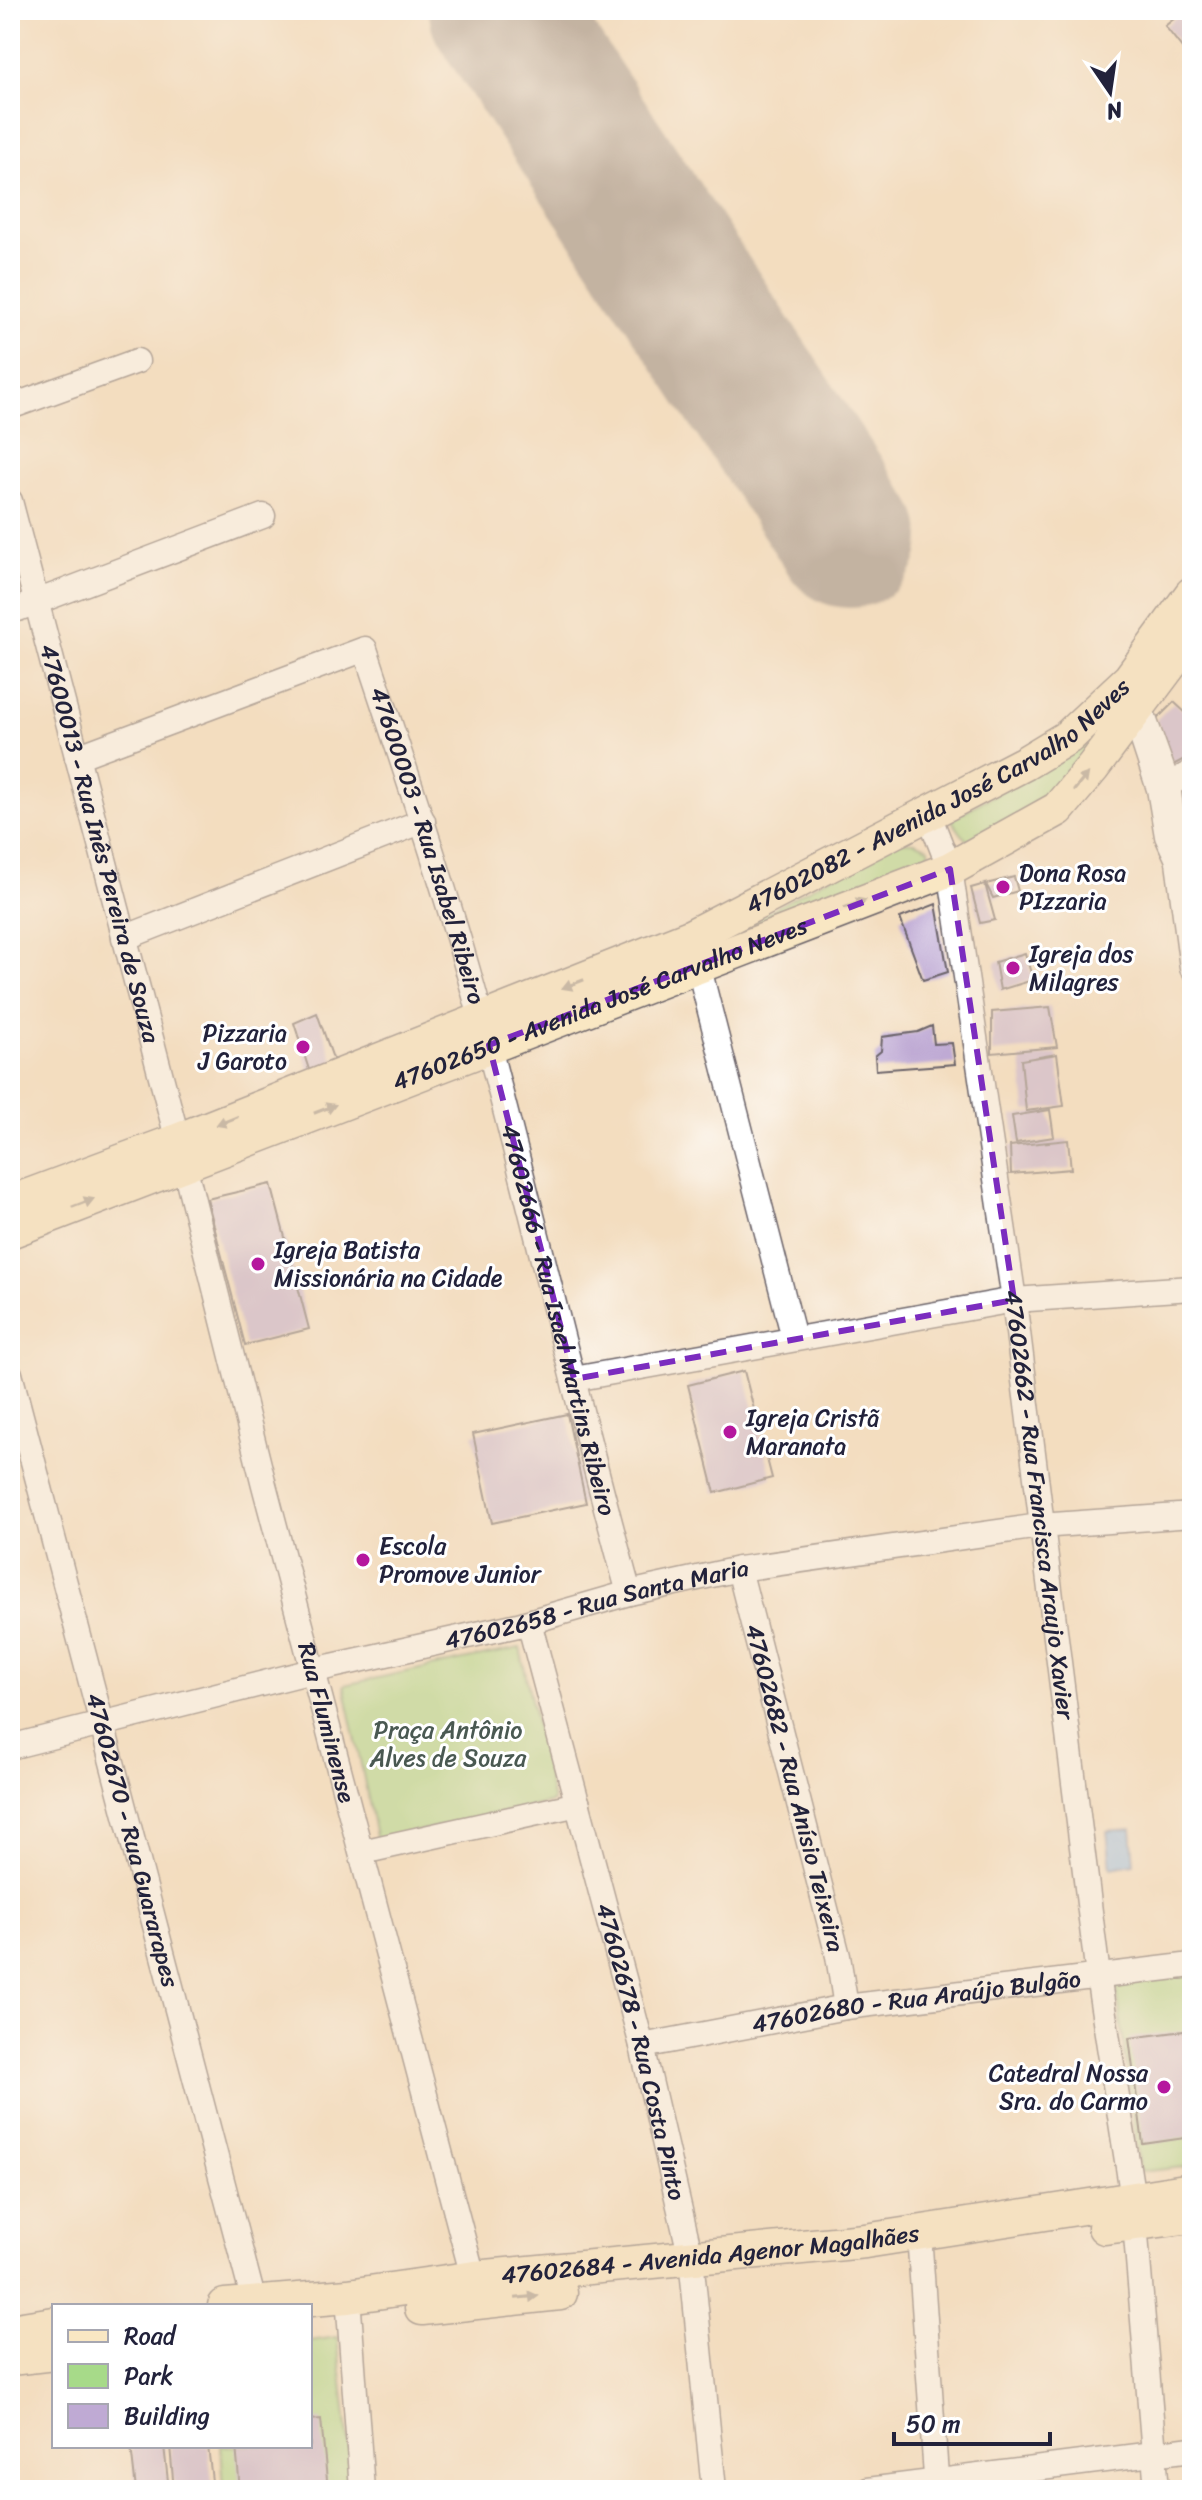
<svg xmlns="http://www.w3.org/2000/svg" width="1202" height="2500" viewBox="0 0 1202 2500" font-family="Sriracha,sans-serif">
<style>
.green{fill:#a7da89;stroke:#647e62;stroke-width:2}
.water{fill:#7db3ec;stroke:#506a94;stroke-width:2}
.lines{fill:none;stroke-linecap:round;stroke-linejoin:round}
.runway{stroke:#8a807d;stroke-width:142}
.building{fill:#bfaad4}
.street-casing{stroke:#6b6369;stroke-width:27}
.secondary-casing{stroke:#6b6369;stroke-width:37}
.street{stroke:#fff;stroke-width:24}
.secondary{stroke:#f9e7c3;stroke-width:34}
.oneway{fill:#988e86}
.marked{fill:none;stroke:#7b2cbf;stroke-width:6;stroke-dasharray:16 10;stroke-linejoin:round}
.poi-dot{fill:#b5179e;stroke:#fff;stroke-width:3}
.labels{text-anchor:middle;stroke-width:6;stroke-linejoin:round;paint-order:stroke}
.street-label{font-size:24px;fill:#22223b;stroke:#fff}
.poi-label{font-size:24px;fill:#22223b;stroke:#fff;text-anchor:start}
.park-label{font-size:24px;fill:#4a5952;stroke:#fff}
</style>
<rect width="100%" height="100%" fill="#fff"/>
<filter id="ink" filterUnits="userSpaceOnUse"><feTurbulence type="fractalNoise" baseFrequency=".0125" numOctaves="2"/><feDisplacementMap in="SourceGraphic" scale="16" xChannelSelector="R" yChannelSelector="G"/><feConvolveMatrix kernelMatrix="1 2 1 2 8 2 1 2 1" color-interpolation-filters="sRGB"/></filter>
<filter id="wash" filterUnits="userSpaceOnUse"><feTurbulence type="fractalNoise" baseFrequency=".006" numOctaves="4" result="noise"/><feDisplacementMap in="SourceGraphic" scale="32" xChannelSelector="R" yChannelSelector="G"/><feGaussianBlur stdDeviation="1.8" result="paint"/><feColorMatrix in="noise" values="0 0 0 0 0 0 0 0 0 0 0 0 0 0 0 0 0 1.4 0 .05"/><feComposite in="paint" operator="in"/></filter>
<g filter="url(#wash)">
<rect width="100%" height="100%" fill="#f3ddbf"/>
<!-- green -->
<path class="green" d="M1078,747H1085L1091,752L1056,794L977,840H966L951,819Z
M894,841L915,842L929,848L930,859L748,934L741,927Z
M520,1648L553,1802L377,1840L344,1685Z
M1192,1974V2166L1140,2172L1116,1984Z
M337,2337L354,2490H224L221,2446H310V2341Z"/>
<!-- water -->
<path class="water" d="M1131,1829L1134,1864L1111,1868L1107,1831Z"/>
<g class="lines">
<!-- runway -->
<path class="runway" d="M500,10L849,537"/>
</g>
<g id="blocks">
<!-- building -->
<path class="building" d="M1185,10H1192V42L1183,49L1165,26Z
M1174,702L1187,714L1192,729V755L1173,765L1156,720Z
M1014,877L1018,891L993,898L986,884Z
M985,884L995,920L980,923L971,888Z
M936,904L948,972L923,980L900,918Z
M1025,953L1033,980L1000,990L995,962Z
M1050,1007L1057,1047L992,1053V1012Z
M317,1013L337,1070L312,1079L294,1023Z
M932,1026L934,1044L952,1043L955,1064L876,1070L875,1056L881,1051L882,1037L918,1032Z
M1057,1054L1064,1106L1026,1111L1021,1060Z
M1050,1110L1054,1137L1016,1143L1012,1116Z
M1068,1140L1071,1169L1011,1174L1010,1146Z
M271,1184L309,1329L245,1345L207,1199Z
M744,1371L772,1478L715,1493L688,1385Z
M567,1414L586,1503L492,1523L473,1434Z
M1192,2030V2137L1143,2144L1129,2038Z
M321,2419L328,2490H240L236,2446H310V2420Z
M131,2446H164L169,2490H136Z
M170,2446H208L213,2490H174Z"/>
</g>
</g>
<g filter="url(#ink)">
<use href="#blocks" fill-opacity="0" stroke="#6b6369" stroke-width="2"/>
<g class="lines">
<!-- street casing -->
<g class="street-casing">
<g id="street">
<path d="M10,407L137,361"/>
<path id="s1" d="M10,501L184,1164L264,1485L477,2292"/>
<path d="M10,612L263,516"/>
<path d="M1135,693L1168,785L1192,968"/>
<path d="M1132,701L1134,713L1159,789L1167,836L1179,862L1192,879"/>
<path id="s2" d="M77,757L365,649C409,781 454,913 489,1048C537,1229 579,1413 629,1593"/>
<path d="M1168,785L1192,772"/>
<path id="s3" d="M929,815L950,869L1014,1300L1098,1976L1133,2199L1157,2490"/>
<path d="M124,938L423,821"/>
<path d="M695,953L794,1338"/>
<path id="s4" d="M10,1374L255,2306"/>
<path d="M574,1379L1014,1300L1192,1288"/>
<path id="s5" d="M739,1569L838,1956L846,2007"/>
<path id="s6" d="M529,1622L642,2046L691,2258L714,2490"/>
<path id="s7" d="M10,1747L332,1666L518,1625L629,1593L739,1569L1040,1526L1192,1515"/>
<path d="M362,1852L578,1804"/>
<path id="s8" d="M642,2046L846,2007L1192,1965"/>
<path d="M919,2234L937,2490"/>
<path d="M348,2296L362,2490"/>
<path d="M868,2490L1192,2449"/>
</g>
</g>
<!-- secondary casing -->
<g class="secondary-casing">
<g id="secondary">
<path id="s9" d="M10,1203L177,1141L690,937L1025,763L1068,737L1130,679L1192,594"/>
<path id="s10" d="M10,1231L950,869L1058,809L1093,767L1192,635"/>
<path d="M1105,2227L1192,2216"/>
<path id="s11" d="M225,2306L348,2296L475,2278L865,2241L1192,2190"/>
<path d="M422,2308L560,2293"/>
<path d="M10,2331L54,2324"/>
<path d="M10,2358L54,2353"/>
</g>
</g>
<!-- street -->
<use href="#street" class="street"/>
<!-- secondary -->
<use href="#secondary" class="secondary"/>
</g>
<!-- one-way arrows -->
<defs><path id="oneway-solid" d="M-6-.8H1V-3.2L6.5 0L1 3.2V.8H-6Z" transform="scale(2)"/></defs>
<g class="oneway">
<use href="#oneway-solid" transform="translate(1081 782) rotate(-50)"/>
<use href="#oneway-solid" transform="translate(855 904) rotate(-20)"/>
<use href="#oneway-solid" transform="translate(573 984) rotate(159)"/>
<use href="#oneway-solid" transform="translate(325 1109) rotate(-21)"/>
<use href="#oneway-solid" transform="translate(227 1121) rotate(158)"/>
<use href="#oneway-solid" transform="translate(83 1203) rotate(-21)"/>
<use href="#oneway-solid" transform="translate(527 2297) rotate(-6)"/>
</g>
</g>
<!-- marked area -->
<path d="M0 0H1202V2500H0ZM950,869L1014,1300L574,1379L489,1045Z" fill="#f3ddbf" fill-opacity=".55" fill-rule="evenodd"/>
<path class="marked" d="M950,869L1014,1300L574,1379L489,1045Z"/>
<!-- markers -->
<g class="poi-dot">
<circle cx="1003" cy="887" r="8"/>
<circle cx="1013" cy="968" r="8"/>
<circle cx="303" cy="1047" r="8"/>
<circle cx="258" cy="1264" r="8"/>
<circle cx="730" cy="1432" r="8"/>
<circle cx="363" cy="1560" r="8"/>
<circle cx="1164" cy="2087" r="8"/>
</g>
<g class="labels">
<!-- street labels -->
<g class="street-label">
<text dy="8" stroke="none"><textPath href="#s9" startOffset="1016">47602082 - Avenida José Carvalho Neves</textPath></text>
<text dy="8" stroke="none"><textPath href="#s1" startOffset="354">47600013 - Rua Inês Pereira de Souza</textPath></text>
<text dy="8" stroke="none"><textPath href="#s2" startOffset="514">47600003 - Rua Isabel Ribeiro</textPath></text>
<text dy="8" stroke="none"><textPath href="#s10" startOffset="632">47602650 - Avenida José Carvalho Neves</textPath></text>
<text dy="8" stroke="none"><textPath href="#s2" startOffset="1006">47602666 - Rua Isael Martins Ribeiro</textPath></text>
<text dy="8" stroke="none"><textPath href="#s3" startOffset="700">47602662 - Rua Francisca Araujo Xavier</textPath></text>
<text dy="8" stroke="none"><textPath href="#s7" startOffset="604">47602658 - Rua Santa Maria</textPath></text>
<text dy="8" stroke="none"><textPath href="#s1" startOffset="1262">Rua Fluminense</textPath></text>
<text dy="8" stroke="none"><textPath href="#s5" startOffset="226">47602682 - Rua Anísio Teixeira</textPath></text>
<text dy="8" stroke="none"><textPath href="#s4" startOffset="482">47602670 - Rua Guararapes</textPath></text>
<text dy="8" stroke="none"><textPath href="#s8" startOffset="278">47602680 - Rua Araújo Bulgão</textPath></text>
<text dy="8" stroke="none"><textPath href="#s6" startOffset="444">47602678 - Rua Costa Pinto</textPath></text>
<text dy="8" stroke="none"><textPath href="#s11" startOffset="488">47602684 - Avenida Agenor Magalhães</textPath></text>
</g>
<!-- poi labels -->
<g class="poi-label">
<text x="1019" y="881">Dona Rosa<tspan x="1019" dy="28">PIzzaria</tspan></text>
<text x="1029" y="962">Igreja dos<tspan x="1029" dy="28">Milagres</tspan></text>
<text x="287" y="1041" text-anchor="end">Pizzaria<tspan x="287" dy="28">J Garoto</tspan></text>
<text x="274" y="1258">Igreja Batista<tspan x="274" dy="28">Missionária na Cidade</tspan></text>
<text x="746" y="1426">Igreja Cristã<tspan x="746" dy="28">Maranata</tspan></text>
<text x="379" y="1554">Escola<tspan x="379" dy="28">Promove Junior</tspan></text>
<text x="1148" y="2081" text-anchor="end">Catedral Nossa<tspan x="1148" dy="28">Sra. do Carmo</tspan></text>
</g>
<!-- park labels -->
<g class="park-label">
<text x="448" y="1738">Praça Antônio<tspan x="448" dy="28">Alves de Souza</tspan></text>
</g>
</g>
<!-- margin -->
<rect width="1202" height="2500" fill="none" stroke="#fff" stroke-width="40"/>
<!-- legend -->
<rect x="52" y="2304" width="260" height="144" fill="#ffffff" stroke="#a7a7b1" stroke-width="2"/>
<rect x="68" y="2330" width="40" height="12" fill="#f9e7c3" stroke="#a7a7b1" stroke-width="2"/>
<text x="124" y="2344" font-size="24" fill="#22223b">Road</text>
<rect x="68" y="2364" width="40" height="24" fill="#a7da89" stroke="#a7a7b1" stroke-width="2"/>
<text x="124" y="2384" font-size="24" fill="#22223b">Park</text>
<rect x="68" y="2404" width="40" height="24" fill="#bfaad4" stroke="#a7a7b1" stroke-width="2"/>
<text x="124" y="2424" font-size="24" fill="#22223b">Building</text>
<!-- north arrow -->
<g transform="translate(1110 92) rotate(167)" stroke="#ffffff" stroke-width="6" paint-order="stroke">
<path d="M0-6L14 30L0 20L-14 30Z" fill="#22223b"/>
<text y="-12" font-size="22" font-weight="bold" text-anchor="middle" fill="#22223b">N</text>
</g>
<!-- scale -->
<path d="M894 2432v12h156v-12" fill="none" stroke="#22223b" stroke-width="4"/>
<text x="906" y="2432" font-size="24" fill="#22223b" stroke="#ffffff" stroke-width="6" paint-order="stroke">50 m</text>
</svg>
